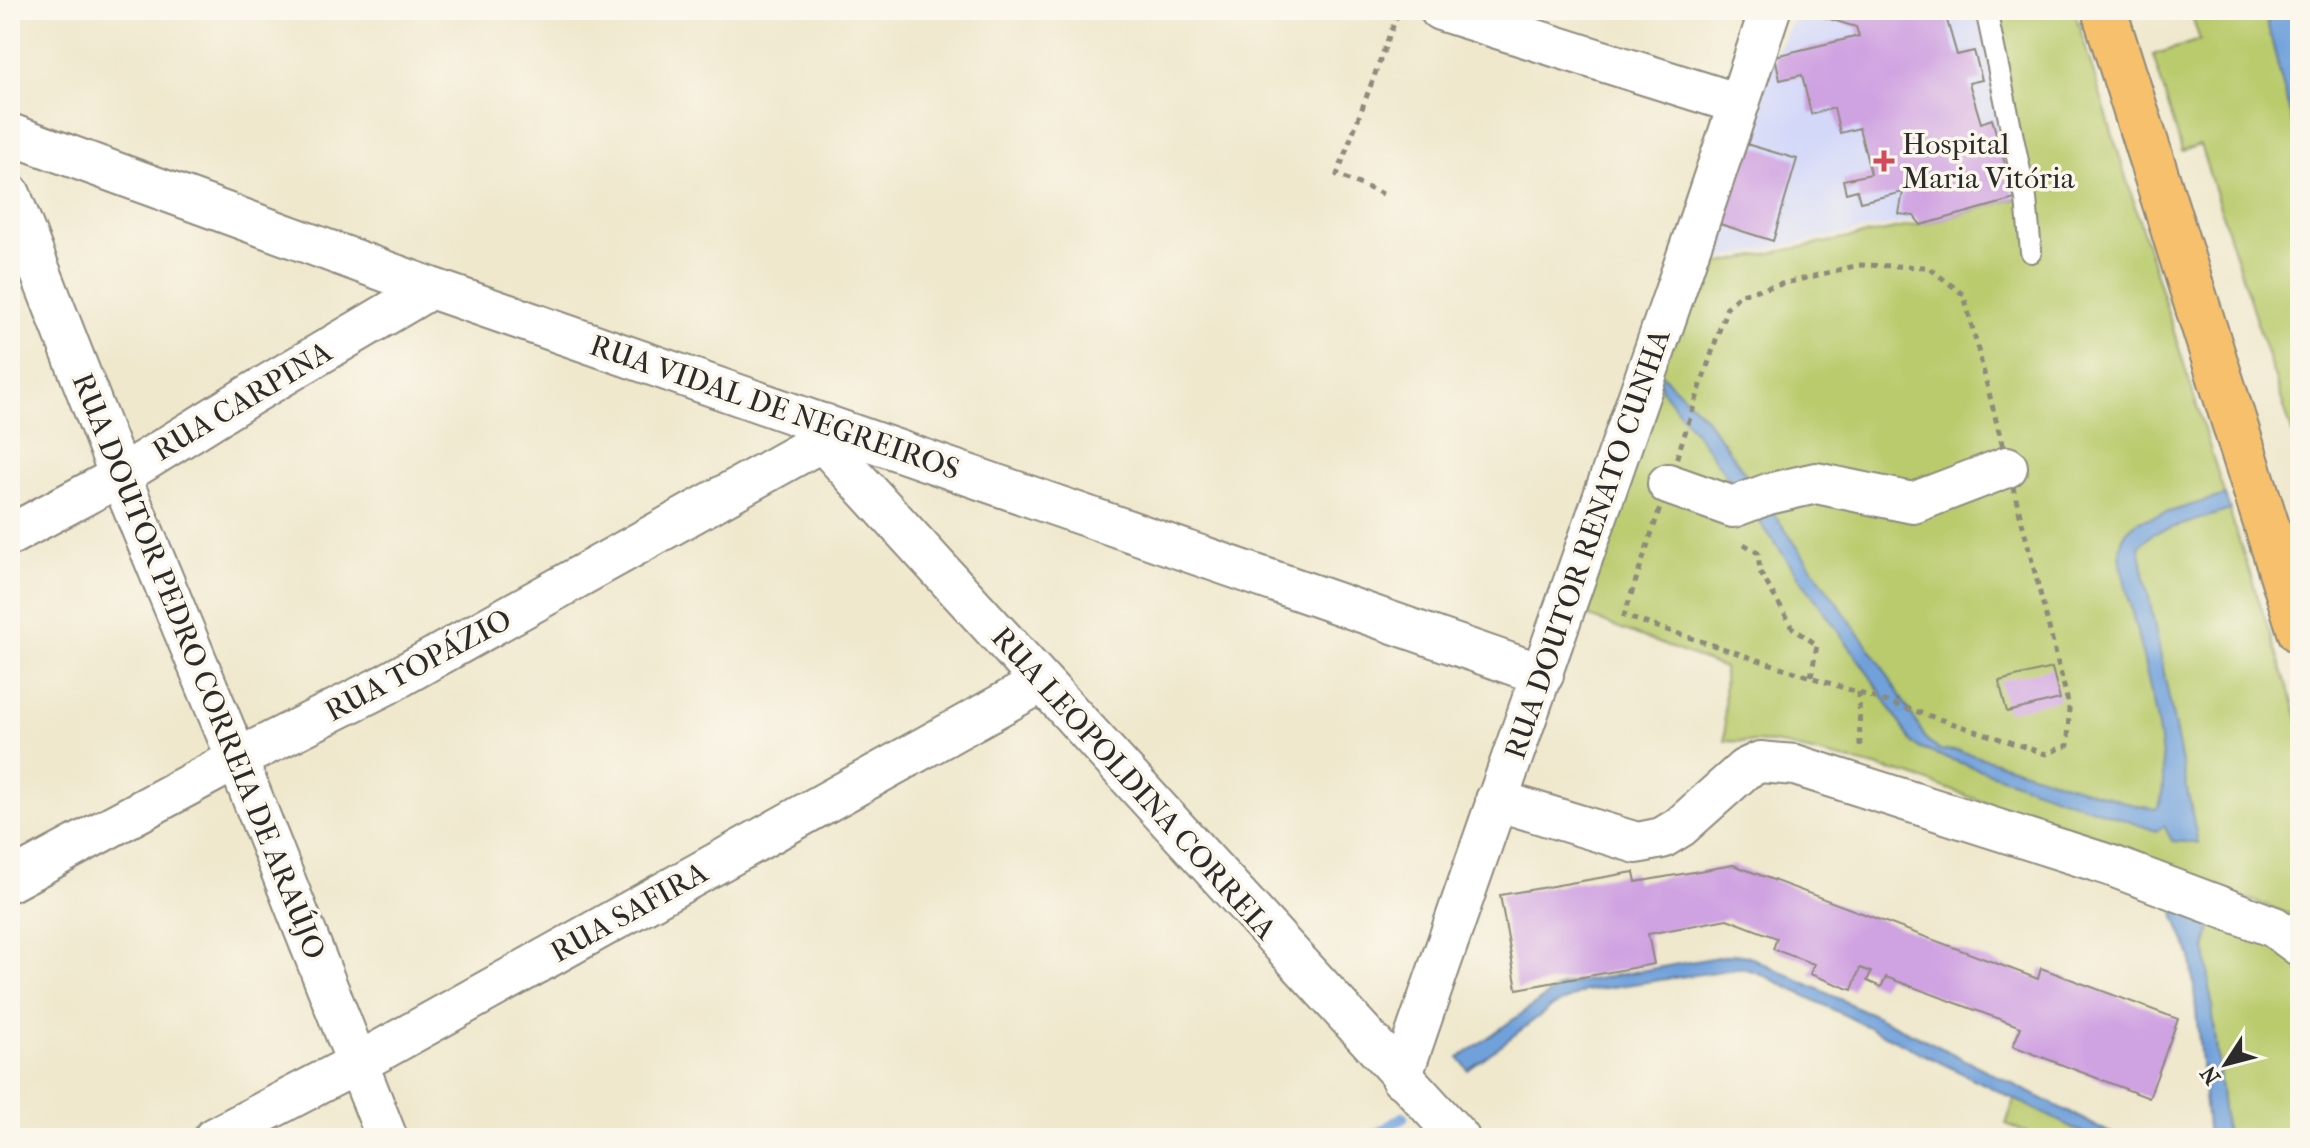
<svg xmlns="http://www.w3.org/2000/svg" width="2310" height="1148" viewBox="0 0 2310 1148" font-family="'IM FELL French Canon',serif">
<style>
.built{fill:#d3d8f9}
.green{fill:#bacb6d;stroke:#727b4c;stroke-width:2}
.water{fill:#71a1db;stroke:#4e6683;stroke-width:2}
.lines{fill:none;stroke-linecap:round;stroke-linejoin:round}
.stream{stroke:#71a1db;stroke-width:11}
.building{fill:#cfa2e1}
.lane-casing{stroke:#8d8a7c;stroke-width:24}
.street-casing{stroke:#8d8a7c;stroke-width:44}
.primary-casing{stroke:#8d8a7c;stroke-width:48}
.path{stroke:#8d8a7c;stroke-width:5;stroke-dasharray:6 6;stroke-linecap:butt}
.lane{stroke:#fff;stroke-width:20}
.street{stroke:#fff;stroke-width:40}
.primary{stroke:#f7c06c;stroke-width:44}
.poi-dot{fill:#d1495b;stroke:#fbf7ec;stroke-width:3}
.labels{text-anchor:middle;stroke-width:7;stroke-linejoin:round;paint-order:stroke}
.poi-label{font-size:30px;fill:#2b2b2b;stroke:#fbf7ec;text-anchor:start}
.street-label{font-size:30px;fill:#2b2b2b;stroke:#fbf7ec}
</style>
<rect width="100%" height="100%" fill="#fbf7ec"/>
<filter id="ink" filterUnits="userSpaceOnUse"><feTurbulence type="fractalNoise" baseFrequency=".0125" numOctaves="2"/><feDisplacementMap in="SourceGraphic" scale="16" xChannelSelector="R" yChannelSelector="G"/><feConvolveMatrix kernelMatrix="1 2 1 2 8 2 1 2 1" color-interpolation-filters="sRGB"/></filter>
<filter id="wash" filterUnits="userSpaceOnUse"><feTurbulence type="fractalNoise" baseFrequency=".006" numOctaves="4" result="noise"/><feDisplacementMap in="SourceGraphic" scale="32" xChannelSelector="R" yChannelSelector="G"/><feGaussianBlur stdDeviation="1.8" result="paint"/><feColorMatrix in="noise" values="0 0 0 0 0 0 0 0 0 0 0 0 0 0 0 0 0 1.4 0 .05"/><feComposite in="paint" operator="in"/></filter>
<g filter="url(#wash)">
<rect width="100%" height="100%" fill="#efe8cd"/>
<!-- built -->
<path class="built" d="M1798,10H1981L2035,199L2013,201L1708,261L1775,56Z"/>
<!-- green -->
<path class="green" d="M1981,10H2074L2233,522L2300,724V918L1910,775L1774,743L1725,741L1724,668L1564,607L1684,270L1931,222L2015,199H2035Z
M2190,10H2264L2300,153V457L2200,145L2182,151L2153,55L2200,40Z
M2214,911L2300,963V1138H2226L2206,949Z
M2015,1099L2093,1138H2039L2006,1124Z"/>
<!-- water -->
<path class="water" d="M2264,10H2300V153Z
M1655,368L1705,417L1880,663L1928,742L1940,750L1960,751L2138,806L2155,809L2159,806C2175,767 2139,645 2129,600C2126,583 2118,562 2121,545C2123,533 2130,527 2139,521L2225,495L2230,510L2152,534L2139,547L2198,843L2172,841L2164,826L2156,831L1921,749L1913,744L1864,667L1701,440L1662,390Z
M2172,894L2214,911L2206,949L2226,1138H2208L2191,957L2175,917Z
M1734,954L1748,956L1914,1034L2120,1138H2093L1759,973L1742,968L1585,991L1550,1008L1468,1070L1459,1058L1562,985Z"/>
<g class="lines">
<!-- stream -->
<path class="stream" d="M1371,1138L1403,1117"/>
</g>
<g id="blocks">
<!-- building -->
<path class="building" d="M1800,10H1944L1957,55L1974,51L1982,80L1969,83L1981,123L1992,119L2015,199L1921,225L1914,216L1899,214L1903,192L1860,202L1857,190L1846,193L1843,180L1871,174L1859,128L1840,133L1834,108L1811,114L1802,75L1780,80L1775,56L1859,36L1856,27Z
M1746,144L1797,159L1773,241L1720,224Z
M2052,668L2060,699L2007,712L1999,681Z
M1733,865L2038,979L2041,968L2178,1019L2149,1098L2013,1046L2021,1027L1886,977L1881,987L1867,981L1871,972L1860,968L1852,990L1810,974L1814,964L1773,949L1777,938L1727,919L1648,934L1654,964L1517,989L1500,895L1634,872L1636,882Z"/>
</g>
</g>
<g filter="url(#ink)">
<use href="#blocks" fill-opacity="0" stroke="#8d8a7c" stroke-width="2"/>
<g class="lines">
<!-- lane casing -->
<g class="lane-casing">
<path id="lane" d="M1986,10L2026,199L2031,252"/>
</g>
<!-- street casing -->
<g class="street-casing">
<path id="street" d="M1440,10L1739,104
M10,134L431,288L1543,675
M10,194L120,476L237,759L387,1138
M824,424L822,441L1459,1138
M1668,484L1733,507L1768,494L1816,483L1913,503L2007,467
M10,535L120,476L250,395L431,288
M1496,800L1637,843L1662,838L1680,827L1745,769L1760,762L1795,765L2112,866L2274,927L2300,946
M10,881L237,759L385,685L822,441
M1401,1078C1523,721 1652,368 1770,10
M214,1138L358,1063L1042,682"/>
</g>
<!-- primary casing -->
<g class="primary-casing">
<path id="primary" d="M2104,10L2300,631"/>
</g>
<!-- path -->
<path class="path" d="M1383,194L1337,175L1399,10
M1859,265L1928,267L1964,295L2069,706L2068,745L2046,754L1624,616L1727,307L1741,294Z
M1744,544L1758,553L1760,572L1793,628L1817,645L1811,677
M1859,692L1860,748"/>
<!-- lane -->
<use href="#lane" class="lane"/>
<!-- street -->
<use href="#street" class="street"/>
<!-- primary -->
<use href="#primary" class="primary"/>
</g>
</g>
<!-- markers -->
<path class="poi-dot" d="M1880 149h8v8h8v8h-8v8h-8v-8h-8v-8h8z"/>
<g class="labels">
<!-- poi labels -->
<g class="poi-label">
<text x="1902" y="154">Hospital<tspan x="1902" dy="34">Maria Vitória</tspan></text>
</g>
<!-- street labels -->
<g class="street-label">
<text transform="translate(242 401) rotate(-31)" y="10">RUA CARPINA</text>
<text transform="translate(775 407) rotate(19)" y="10">RUA VIDAL DE NEGREIROS</text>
<text transform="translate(1587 544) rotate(-71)" y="10">RUA DOUTOR RENATO CUNHA</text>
<text transform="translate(418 665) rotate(-28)" y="10">RUA TOPÁZIO</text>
<text transform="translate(199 666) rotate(68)" y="10">RUA DOUTOR PEDRO CORREIA DE ARAÚJO</text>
<text transform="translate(1134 783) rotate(48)" y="10">RUA LEOPOLDINA CORREIA</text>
<text transform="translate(629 912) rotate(-29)" y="10">RUA SAFIRA</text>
</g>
</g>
<!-- margin -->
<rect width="2310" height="1148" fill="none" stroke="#fbf7ec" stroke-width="40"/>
<!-- north arrow -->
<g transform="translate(2226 1064) rotate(234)" stroke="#fbf7ec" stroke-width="6" paint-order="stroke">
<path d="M0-6L14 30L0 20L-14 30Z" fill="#2b2b2b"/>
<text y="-12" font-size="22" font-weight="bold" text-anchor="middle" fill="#2b2b2b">N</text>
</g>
</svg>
